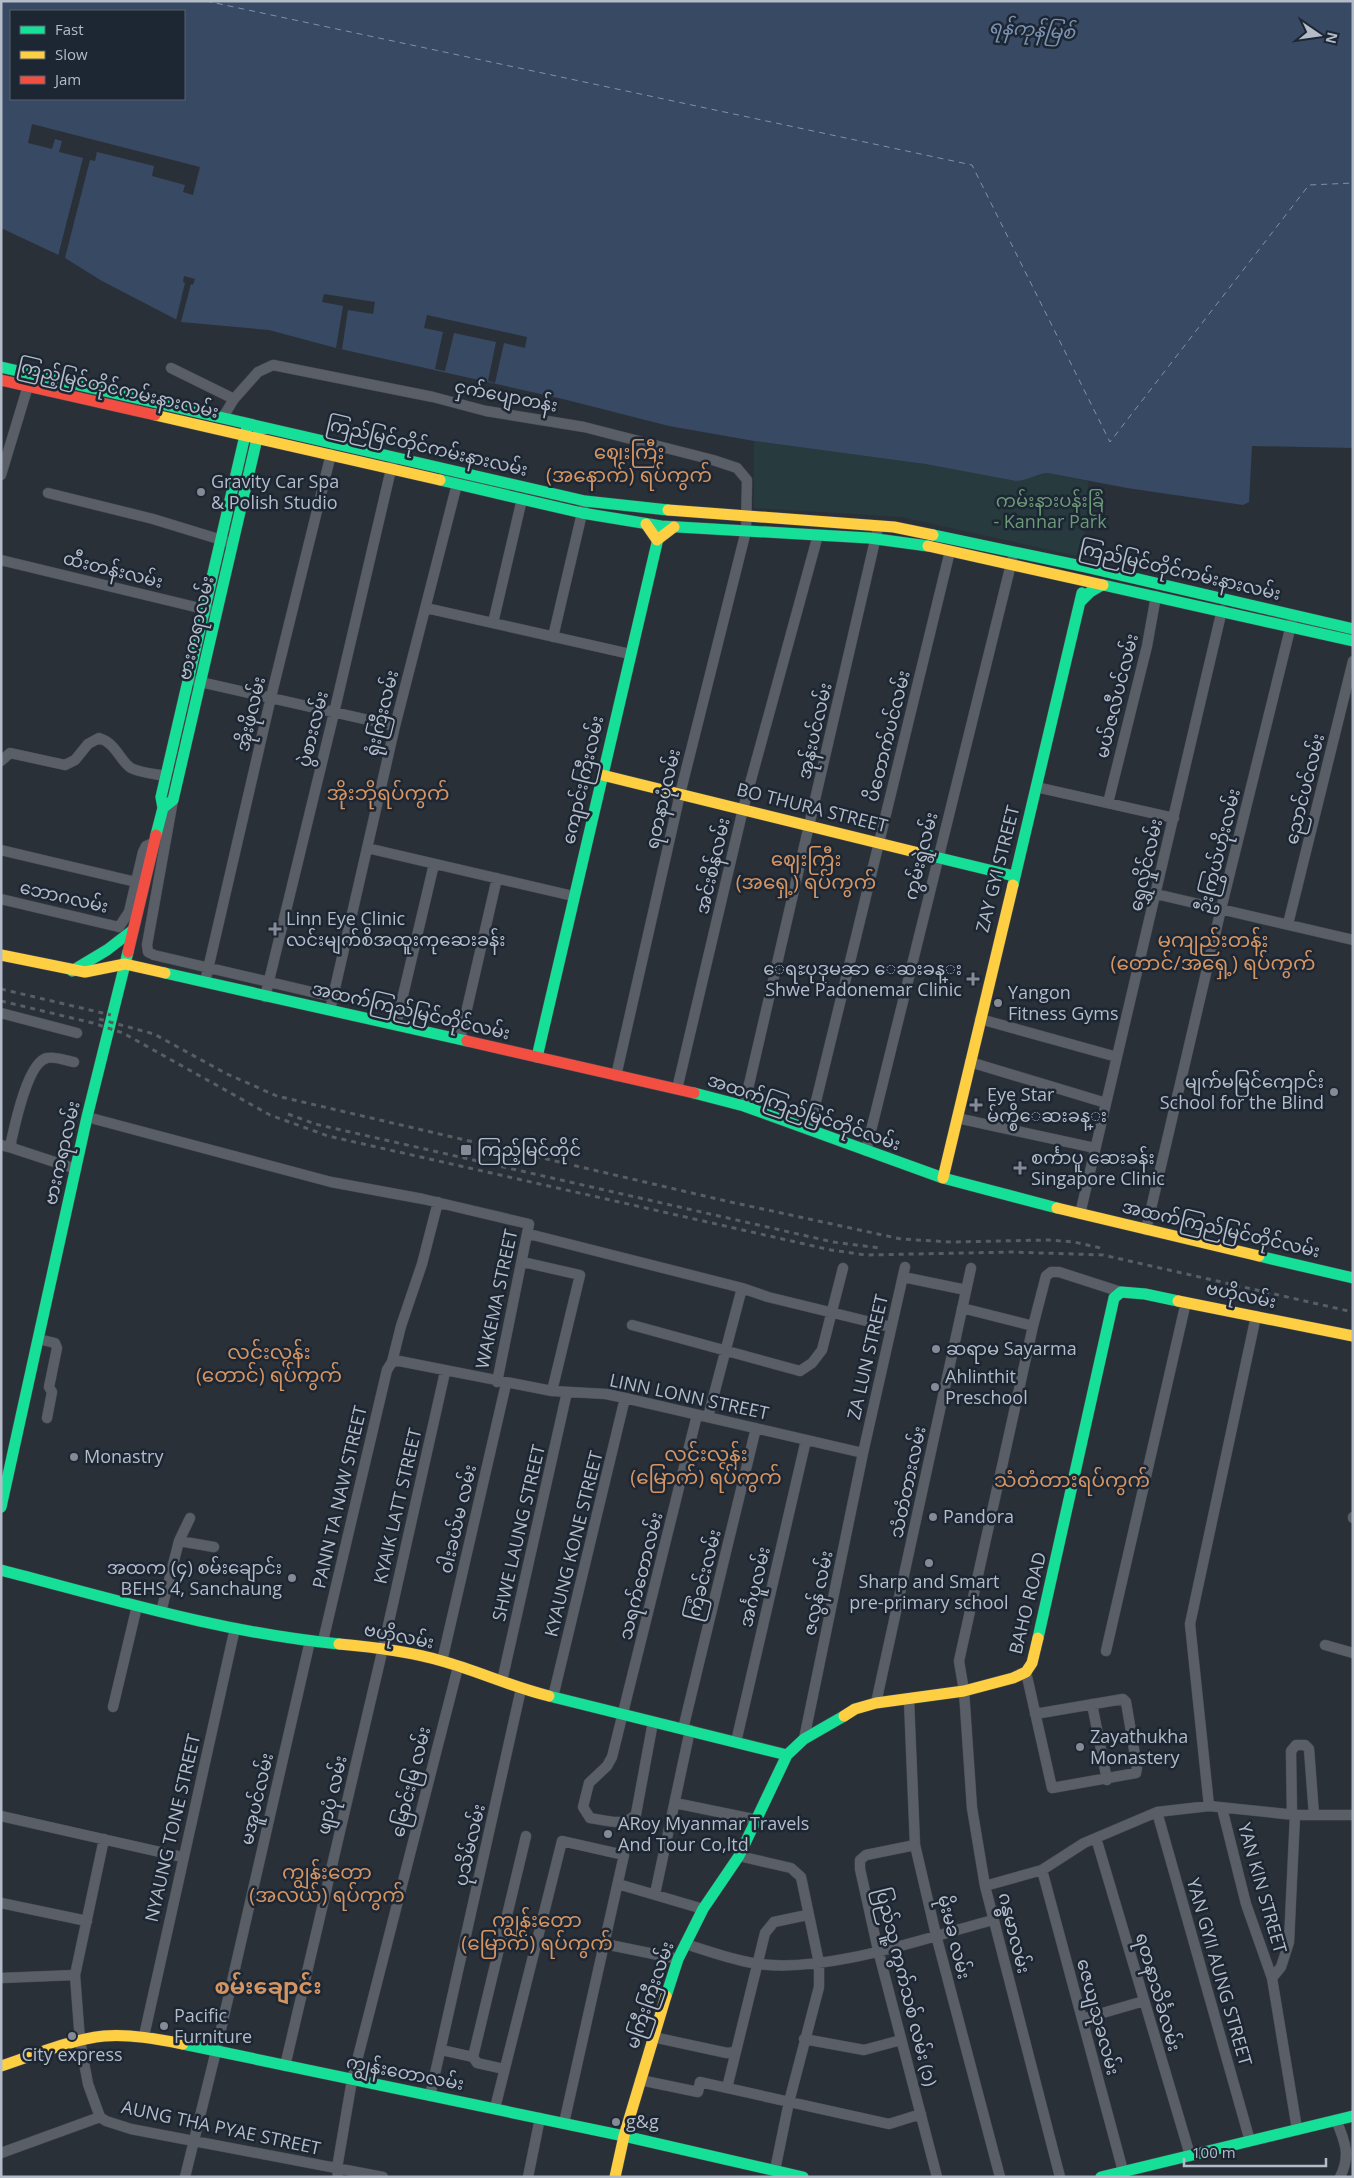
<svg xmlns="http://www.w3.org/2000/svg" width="1354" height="2178" viewBox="0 0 1354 2178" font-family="'Open Sans','Noto Sans Myanmar',sans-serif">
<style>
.green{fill:#273a3e}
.water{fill:#384963;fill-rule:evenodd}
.pier{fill:#2a3038}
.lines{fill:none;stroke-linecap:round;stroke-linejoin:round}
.ferry{stroke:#7c92b1;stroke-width:1;stroke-dasharray:6 5;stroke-linecap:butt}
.street-casing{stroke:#484c53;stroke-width:11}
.fast-casing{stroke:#484c53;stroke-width:12}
.slow-casing{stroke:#484c53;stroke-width:12}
.jam-casing{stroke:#484c53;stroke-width:12}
.street{stroke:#5a5e66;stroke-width:10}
.fast{stroke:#16e098;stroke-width:11}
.slow{stroke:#ffcf43;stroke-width:11}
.jam{stroke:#f24e42;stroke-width:11}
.rail{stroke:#595d64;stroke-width:3;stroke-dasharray:5 5;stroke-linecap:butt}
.poi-dot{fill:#848b96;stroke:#1d2633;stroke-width:2}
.labels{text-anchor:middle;stroke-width:5;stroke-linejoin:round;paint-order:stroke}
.street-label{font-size:18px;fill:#b4bcc9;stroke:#1d2633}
.poi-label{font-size:18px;fill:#b4bcc9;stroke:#1d2633;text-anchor:start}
.park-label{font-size:18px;fill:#6b9a76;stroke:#1d2633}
.water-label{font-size:19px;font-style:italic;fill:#7c92b1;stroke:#1d2633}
.quarter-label{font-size:20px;fill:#d59563;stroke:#1d2633}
.district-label{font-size:22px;font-weight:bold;fill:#d59563;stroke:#1d2633}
</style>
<rect width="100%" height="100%" fill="#2a3038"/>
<!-- green -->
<path class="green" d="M754,441L925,464L1016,481L1048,473L1088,481L1087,511L1082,557L901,517L754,508Z"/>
<!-- water -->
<path class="water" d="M1,1H1353V448L1252,446L1249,502L1243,505L1127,488L1048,473C1037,474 1028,480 1016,481L925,464L754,441L669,426L563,399L336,348L269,330L181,322L102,281L65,258L1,228ZM11,11H184V99H11Z"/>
<!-- pier -->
<path class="pier" d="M32,124L200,167L193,195L183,192L185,185L152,176L154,166L97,152L95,161L90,160L65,258L58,256L83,158L59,152L62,141L55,139L52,149L28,143Z
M184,276L195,279L193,285L191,284L181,322L176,320L185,283L183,282Z
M324,294L375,302L373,314L348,310L342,349L336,348L343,306L322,302Z
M427,315L527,337L525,348L504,343L495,383L488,381L496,342L454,333L445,371L435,369L443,332L424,328Z"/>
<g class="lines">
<!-- ferry -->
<path class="ferry" d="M206,1L972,165L1110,442L1309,185L1353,183"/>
<!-- street casing -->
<g class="street-casing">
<path id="street" d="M171,368L234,399
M223,417L234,399L258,372L273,365L433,397L486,411L584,427L713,460L737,468L747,480L746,531L680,794L616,1076
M1,475L28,386
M48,493L153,519L225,541
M1,560L212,611
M426,608L630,654
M493,623L522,499
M553,637L583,509
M196,681L395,726
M1,761L10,753L65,765L75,760L88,744L99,738C116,743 120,761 131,768C140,773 156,774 166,776
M1036,787L1174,818
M173,800L147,945L148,952L154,955L333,997
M1108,803L1147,646L1156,596
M367,848L573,896
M1,850L136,882
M1156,894L1353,940
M1,899L119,927L129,912L143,852L146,846L155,842
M1288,924L1353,661
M205,982L271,697L331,454
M265,997L334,713L392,465
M330,1010L395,726L457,484
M1,1013L77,1033
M980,1019L1117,1057
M396,1025L434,864
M460,1039L497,878
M970,1062L1106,1103
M677,1089L743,809L818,535
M744,1106L877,532
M87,1117L331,1182L423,1199L529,1224L497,1382
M957,1118L1095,1148
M809,1130L950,551
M1,1145L12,1148L11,1142C15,1124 28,1062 47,1058C55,1056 67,1061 74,1062
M12,1148L76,1169
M866,1151L1012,560
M1080,1214L1222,610
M1146,1230L1221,909L1292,621
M529,1234L742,1288L768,1297L891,1327
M523,1262L580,1275L552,1391
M903,1277L966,1290
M962,1308L1033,1326
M632,1325L800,1371L812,1363L822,1350L843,1268
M38,1339L55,1343L57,1348L49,1387L52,1392L47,1418
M392,1362L399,1361L552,1391L606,1394L625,1398L863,1453
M708,1417L742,1288
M1353,1517V1518
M179,1541L214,1547
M161,1612L179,1541L190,1518
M323,1641L387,1370L392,1362L401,1326L422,1264L438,1202
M1325,1645L1353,1653
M1106,1651L1186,1302
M442,1661L506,1384
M1026,1672L1052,1788L1136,1773L1137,1767L1126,1702L1123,1699L1035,1714
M502,1681L567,1392
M553,1697L625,1398
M909,1700L915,1845L936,1935L1000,2177
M876,1703L971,1268
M1092,1704L1107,1780
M113,1707L137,1606
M653,1722L636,1814C625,1828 605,1820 590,1818L583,1807L589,1783L607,1766L612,1757L697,1415
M683,1729L756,1428
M804,1739L863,1453L905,1267
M736,1742L806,1440
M675,1803L758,1820
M1209,1806L1190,1624L1256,1316
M1222,1808L1246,1904L1272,1978L1297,2129
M1157,1812L1250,2141
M1292,1814L1291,1751L1296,1745H1305L1309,1749L1314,1815
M1,1816L182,1857
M1096,1838L1190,2155
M915,1845L866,1855L860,1860V1869L878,1950L937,2177
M739,1856L791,1868L801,1877L819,1963V1987L789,2102L775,2170
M1042,1870L1123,2171
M618,1884L703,1909
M985,1886L1042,1870L1084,1843L1157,1812L1209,1806L1295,1815H1353
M655,1894L690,1730
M1,1903L87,1921
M605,1944L678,1959
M685,1944C709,1951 734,1961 759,1964C829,1973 924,1938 993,1920
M1,1978L75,1975
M1272,1978L1281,1967L1289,1942L1295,1815
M1082,2019L1144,2001
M144,2036L235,1628
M653,2037L727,2053L735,2052
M804,2039L864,2050L901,2040
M446,2051L473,2057
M285,2066L383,1648L445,1372
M504,2069L477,2063L473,2057L526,1836
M640,2080L698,2092L700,2082L889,2124L921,2114
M727,2088L765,1933L774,1922L807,1915
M430,2096L521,1689
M495,2108L562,1841L624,1855L564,2123
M100,2117L106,2121L131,2129L383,2177
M100,2117L88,2084L80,2041L75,1975L104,1839
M1336,2120C1345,2141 1351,2156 1340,2177
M1,2153L100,2117
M185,2177L216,2051L310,1641
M338,2177L337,2168L352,2080L458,1667
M528,2177L540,2118
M1060,2177L985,1886L972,1808L964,1691L959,1661L1033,1326L1046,1276L1051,1272H1059L1121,1292"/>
</g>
<!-- fast casing -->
<g class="fast-casing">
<path id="fast" d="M1,367L585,501L668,510
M440,480L582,513L661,526L869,538L928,546
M933,535L1086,567L1353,629
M1103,585L1353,641
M1080,602L1090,592L1102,585
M163,808L173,800L259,430
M156,835L163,808L161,797L247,427
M923,854L1014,876
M1013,885L1082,593
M72,971L107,950L133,930
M165,973L467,1041
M537,1057L660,530
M694,1093L744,1106L943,1178L1057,1208
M1259,1256L1353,1278
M1,1507L87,1117L128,952
M1,1570C113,1599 224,1633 339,1644
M1038,1638L1114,1298L1121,1292L1145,1294L1178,1301
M549,1696L787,1755
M666,1996L678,1959L703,1909L739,1856L787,1755L804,1739L844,1716
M183,2044L624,2136L803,2177
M1101,2177L1353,2116"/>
</g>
<!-- slow casing -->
<g class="slow-casing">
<path id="slow" d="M155,415L440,480
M668,510L894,527L933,535
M646,524L657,540L674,527
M928,546L1103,585
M602,775L923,854
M1,955L85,972L125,964L165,973
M943,1178L1013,885
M1057,1208L1259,1256
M1178,1301L1353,1336
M339,1644C374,1647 408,1651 442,1661C478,1671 512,1687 549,1696
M844,1716L855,1709L876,1703L964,1691L1013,1678L1026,1672L1032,1663L1038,1638
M1,2066C32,2056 72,2039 104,2036C131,2034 157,2039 183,2044
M615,2177L624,2136L666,1996"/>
</g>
<!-- jam casing -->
<g class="jam-casing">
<path id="jam" d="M1,380L155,415
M128,952L156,835
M467,1041L694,1093"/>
</g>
<!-- street -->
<use href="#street" class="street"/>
<!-- fast -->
<use href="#fast" class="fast"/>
<!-- slow -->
<use href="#slow" class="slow"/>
<!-- jam -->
<use href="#jam" class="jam"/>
<!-- rail -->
<path class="rail" d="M1,989L111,1015
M1,1001L93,1023L123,1033L270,1115L328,1136L831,1250L866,1255L1012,1252L1103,1255L1353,1312
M99,1019L154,1034L227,1074L277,1096L726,1201L901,1239L951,1242L1048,1240L1074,1242L1105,1249
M288,1114L315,1124L833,1242L880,1248"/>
</g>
<!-- markers -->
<g class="poi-dot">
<circle cx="201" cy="492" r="5"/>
<path d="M272.5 921.5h5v5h5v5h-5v5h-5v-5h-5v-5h5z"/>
<path d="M970.5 971.5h5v5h5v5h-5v5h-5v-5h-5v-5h5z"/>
<circle cx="998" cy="1003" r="5"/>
<circle cx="1334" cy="1092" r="5"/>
<path d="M973.5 1097.5h5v5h5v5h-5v5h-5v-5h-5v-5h5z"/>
<rect x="460" y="1144" width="12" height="12" rx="2.5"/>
<path d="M1017.5 1160.5h5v5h5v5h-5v5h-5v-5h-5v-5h5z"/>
<circle cx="936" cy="1349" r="5"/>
<circle cx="935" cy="1387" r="5"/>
<circle cx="74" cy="1457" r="5"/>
<circle cx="933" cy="1517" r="5"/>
<circle cx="929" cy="1563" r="5"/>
<circle cx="292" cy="1578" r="5"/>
<circle cx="1080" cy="1747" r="5"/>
<circle cx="608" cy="1834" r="5"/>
<circle cx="164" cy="2026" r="5"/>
<circle cx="72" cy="2036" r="5"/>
<circle cx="616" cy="2122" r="5"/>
</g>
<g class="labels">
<!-- street labels -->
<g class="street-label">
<text transform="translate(118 389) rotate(13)" y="6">ကြည့်မြင်တိုင်ကမ်းနားလမ်း</text>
<text transform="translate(506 396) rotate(11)" y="6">ငှက်ပျောတန်း</text>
<text transform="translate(427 447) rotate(13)" y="6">ကြည်မြင်တိုင်ကမ်းနားလမ်း</text>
<text transform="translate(113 570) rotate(14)" y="6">ထီးတန်းလမ်း</text>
<text transform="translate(1180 571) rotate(13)" y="6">ကြည်မြင်တိုင်ကမ်းနားလမ်း</text>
<text transform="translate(196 628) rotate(-77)" y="6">ဗားကရာလမ်း</text>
<text transform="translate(1117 696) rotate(-76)" y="6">မယ်ဇလီပင်လမ်း</text>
<text transform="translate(382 713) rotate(-76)" y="6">ရုံးကြီးလမ်း</text>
<text transform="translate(251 714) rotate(-77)" y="6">အိုးဖိုလမ်း</text>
<text transform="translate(313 729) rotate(-76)" y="6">ပွဲစားလမ်း</text>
<text transform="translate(815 731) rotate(-77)" y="6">အုန်းပင်လမ်း</text>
<text transform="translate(888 736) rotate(-76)" y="6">ပိတောက်ပင်လမ်း</text>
<text transform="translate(583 780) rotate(-77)" y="6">ကျောင်းကြီးလမ်း</text>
<text transform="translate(1305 789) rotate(-76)" y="6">ညောင်ပင်လမ်း</text>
<text transform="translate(663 799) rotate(-77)" y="6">ရတနာပုံလမ်း</text>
<text transform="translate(812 808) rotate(14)" y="6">BO THURA STREET</text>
<text transform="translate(1219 851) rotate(-76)" y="6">ဦးကြွယ်ဟိုးလမ်း</text>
<text transform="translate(921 856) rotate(-76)" y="6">ကွမ်းရွဲလမ်း</text>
<text transform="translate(1146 865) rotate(-77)" y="6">ရွှေလှိုင်လမ်း</text>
<text transform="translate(713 866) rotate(-77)" y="6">အင်းစိန်လမ်း</text>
<text transform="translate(998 869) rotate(-76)" y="6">ZAY GYI STREET</text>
<text transform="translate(64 897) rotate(13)" y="6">ဘောဂလမ်း</text>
<text transform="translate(411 1011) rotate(13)" y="6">အထက်ကြည်မြင်တိုင်လမ်း</text>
<text transform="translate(804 1112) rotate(19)" y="6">အထက်ကြည်မြင်တိုင်လမ်း</text>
<text transform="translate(62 1153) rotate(-77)" y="6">ဗားကရာလမ်း</text>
<text transform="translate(1221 1229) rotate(13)" y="6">အထက်ကြည်မြင်တိုင်လမ်း</text>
<text transform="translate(1241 1295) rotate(12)" y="6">ဗဟိုလမ်း</text>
<text transform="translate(497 1299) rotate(-78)" y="6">WAKEMA STREET</text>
<text transform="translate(868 1357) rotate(-77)" y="6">ZA LUN STREET</text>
<text transform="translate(689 1397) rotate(12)" y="6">LINN LONN STREET</text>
<text transform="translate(908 1482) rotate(-78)" y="6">သံတံတားလမ်း</text>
<text transform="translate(340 1497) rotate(-77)" y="6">PANN TA NAW STREET</text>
<text transform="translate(398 1506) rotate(-77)" y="6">KYAIK LATT STREET</text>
<text transform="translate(458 1519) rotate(-77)" y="6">ဝါးခယ်မ လမ်း</text>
<text transform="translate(519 1533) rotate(-77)" y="6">SHWE LAUNG STREET</text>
<text transform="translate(574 1544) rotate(-76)" y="6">KYAUNG KONE STREET</text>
<text transform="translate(704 1575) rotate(-76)" y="6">ကြံခင်းလမ်း</text>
<text transform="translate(641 1576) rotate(-76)" y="6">သရက်တောလမ်း</text>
<text transform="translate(755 1587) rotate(-77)" y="6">အင်္ဂပူလမ်း</text>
<text transform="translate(818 1593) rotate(-78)" y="6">ဇလွန် လမ်း</text>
<text transform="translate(1028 1603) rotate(-76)" y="6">BAHO ROAD</text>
<text transform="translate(399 1636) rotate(11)" y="6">ဗဟိုလမ်း</text>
<text transform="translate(411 1782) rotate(-76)" y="6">မြောင်းမြ လမ်း</text>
<text transform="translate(332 1795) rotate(-77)" y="6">ဖျာပုံ လမ်း</text>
<text transform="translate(257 1799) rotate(-77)" y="6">မအူပင်လမ်း</text>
<text transform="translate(173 1828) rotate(-77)" y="6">NYAUNG TONE STREET</text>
<text transform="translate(470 1845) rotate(-77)" y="6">ပုသိမ်လမ်း</text>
<text transform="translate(1262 1888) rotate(74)" y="6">YAN KIN STREET</text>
<text transform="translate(1014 1933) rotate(76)" y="6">ဂန္ဓမာလမ်း</text>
<text transform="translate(954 1937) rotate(76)" y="6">မိုးမခ လမ်း</text>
<text transform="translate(1219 1972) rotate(74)" y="6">YAN GYII AUNG STREET</text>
<text transform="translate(906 1987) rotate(76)" y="6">ပြည်သူ့ ကွက်သစ် လမ်း (၁)</text>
<text transform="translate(1158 1992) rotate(74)" y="6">ရတနာသိင်္ခလမ်း</text>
<text transform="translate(650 1995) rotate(-71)" y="6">မကြီးကြီးလမ်း</text>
<text transform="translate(1098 2017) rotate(75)" y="6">ဇေယျသုခလမ်း</text>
<text transform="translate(405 2073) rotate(11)" y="6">ကျွန်းတောလမ်း</text>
<text transform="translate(221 2128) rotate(12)" y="6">AUNG THA PYAE STREET</text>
</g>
<!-- poi labels -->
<g class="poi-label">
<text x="211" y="488">Gravity Car Spa<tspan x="211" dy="21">&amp; Polish Studio</tspan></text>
<text x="286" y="925">Linn Eye Clinic<tspan x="286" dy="21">လင်းမျက်စိအထူးကုဆေးခန်း</tspan></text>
<text x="962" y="975" text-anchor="end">ေရႊပုဒုမၼာ ေဆးခန္း<tspan x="962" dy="21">Shwe Padonemar Clinic</tspan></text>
<text x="1008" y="999">Yangon<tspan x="1008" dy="21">Fitness Gyms</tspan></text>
<text x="1324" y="1088" text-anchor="end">မျက်မမြင်ကျောင်း<tspan x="1324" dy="21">School for the Blind</tspan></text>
<text x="987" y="1101">Eye Star<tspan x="987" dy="21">မ်က္စိေဆးခန္း</tspan></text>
<text x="477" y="1156">ကြည့်မြင်တိုင်</text>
<text x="1031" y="1164">စင်္ကာပူ ဆေးခန်း<tspan x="1031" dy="21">Singapore Clinic</tspan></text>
<text x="946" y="1355">ဆရာမ Sayarma</text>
<text x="945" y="1383">Ahlinthit<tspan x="945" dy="21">Preschool</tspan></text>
<text x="84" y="1463">Monastry</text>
<text x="943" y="1523">Pandora</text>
<text x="282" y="1574" text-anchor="end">အထက (၄) စမ်းချောင်း<tspan x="282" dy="21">BEHS 4, Sanchaung</tspan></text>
<text x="929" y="1588" text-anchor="middle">Sharp and Smart<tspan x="929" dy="21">pre-primary school</tspan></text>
<text x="1090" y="1743">Zayathukha<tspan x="1090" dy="21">Monastery</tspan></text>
<text x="618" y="1830">ARoy Myanmar Travels<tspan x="618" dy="21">And Tour Co,ltd</tspan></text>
<text x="174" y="2022">Pacific<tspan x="174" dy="21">Furniture</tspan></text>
<text x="72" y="2061" text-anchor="middle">City express</text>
<text x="626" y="2128">g&amp;g</text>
</g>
<!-- park labels -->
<g class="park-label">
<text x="1050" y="507">ကမ်းနားပန်းခြံ<tspan x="1050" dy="21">- Kannar Park</tspan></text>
</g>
<!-- water labels -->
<g class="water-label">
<text transform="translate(1032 29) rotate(4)" y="7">ရန်ကုန်မြစ်</text>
</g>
<!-- quarter labels -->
<g class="quarter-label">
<text x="629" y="459">ဈေးကြီး<tspan x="629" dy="23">(အနောက်) ရပ်ကွက်</tspan></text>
<text x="388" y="800">အိုးဘိုရပ်ကွက်</text>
<text x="806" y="866">ဈေးကြီး<tspan x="806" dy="23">(အရှေ့) ရပ်ကွက်</tspan></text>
<text x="1213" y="947">မကျည်းတန်း<tspan x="1213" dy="23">(တောင်/အရှေ့) ရပ်ကွက်</tspan></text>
<text x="269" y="1359">လင်းလွန်း<tspan x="269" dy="23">(တောင်) ရပ်ကွက်</tspan></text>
<text x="706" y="1461">လင်းလွန်း<tspan x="706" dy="23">(မြောက်) ရပ်ကွက်</tspan></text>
<text x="1072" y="1487">သံတံတားရပ်ကွက်</text>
<text x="327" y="1879">ကျွန်းတော<tspan x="327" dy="23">(အလယ်) ရပ်ကွက်</tspan></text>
<text x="537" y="1927">ကျွန်းတော<tspan x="537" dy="23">(မြောက်) ရပ်ကွက်</tspan></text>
</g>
<!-- district labels -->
<g class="district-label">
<text x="268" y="1994">စမ်းချောင်း</text>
</g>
</g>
<!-- border -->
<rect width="1354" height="2178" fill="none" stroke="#b4bcc9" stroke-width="5"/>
<!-- legend -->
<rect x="10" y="10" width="175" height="90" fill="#1d2633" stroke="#59626f"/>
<rect x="20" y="26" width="25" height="8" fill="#16e098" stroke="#59626f"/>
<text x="55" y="35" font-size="15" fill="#b4bcc9">Fast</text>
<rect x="20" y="51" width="25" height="8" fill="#ffcf43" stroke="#59626f"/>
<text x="55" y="60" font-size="15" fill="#b4bcc9">Slow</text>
<rect x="20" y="76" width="25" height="8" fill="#f24e42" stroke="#59626f"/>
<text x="55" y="85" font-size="15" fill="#b4bcc9">Jam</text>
<!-- north arrow -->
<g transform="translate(1319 35) rotate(103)" stroke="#1d2633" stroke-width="4" paint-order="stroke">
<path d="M0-4L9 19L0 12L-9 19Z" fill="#b4bcc9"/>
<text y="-8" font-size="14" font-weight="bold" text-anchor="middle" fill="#b4bcc9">N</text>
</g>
<!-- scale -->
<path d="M1184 2158v8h142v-8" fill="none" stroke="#b4bcc9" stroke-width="2.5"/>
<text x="1192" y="2158" font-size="15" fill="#b4bcc9" stroke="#1d2633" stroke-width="4" paint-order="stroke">100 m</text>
</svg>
